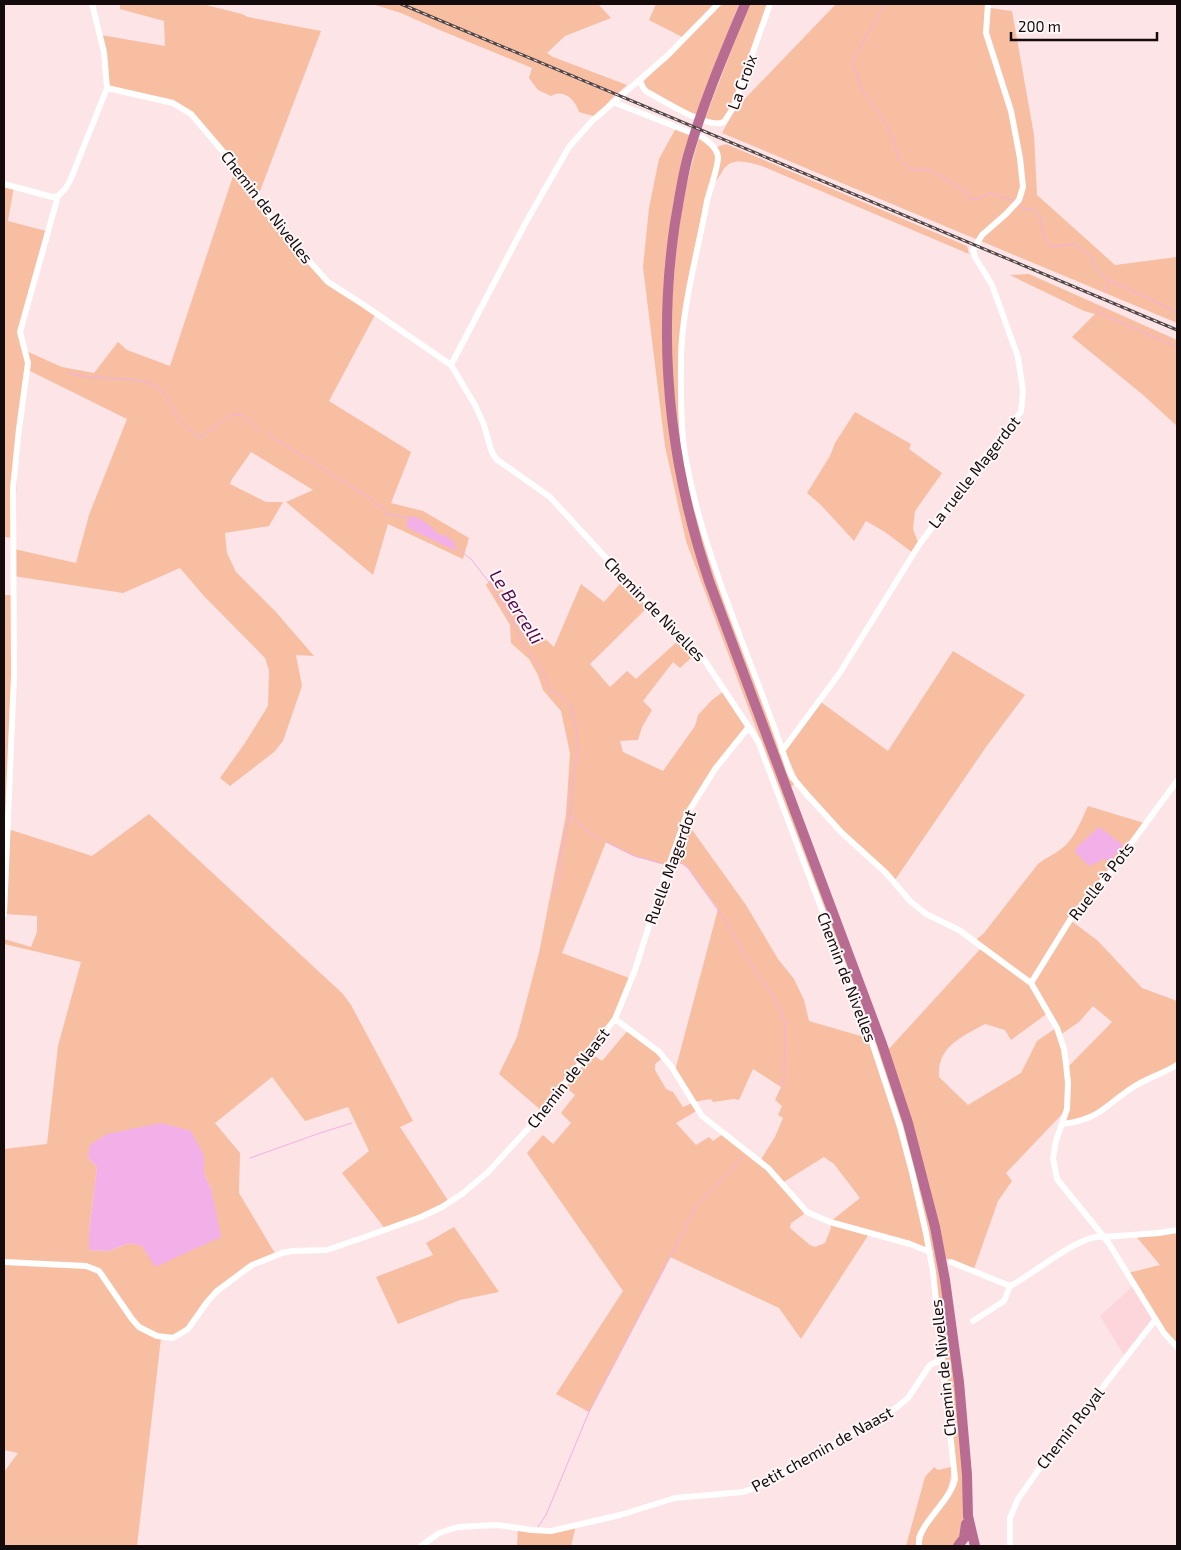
<svg xmlns="http://www.w3.org/2000/svg" width="1181" height="1550" viewBox="0 0 1181 1550" font-family="'Exo 2',sans-serif">
<style>
.built{fill:#fdd6db}
.green{fill:#f8bea2;fill-rule:evenodd}
.water{fill:#f2afe8}
.lines{fill:none;stroke-linecap:round;stroke-linejoin:round}
.stream{stroke:#f2afe8;stroke-width:1}
.minor{stroke:#fff;stroke-width:6}
.highway{stroke:#b96c91;stroke-width:10}
.rail-casing{stroke:#534647;stroke-width:3}
.rail{stroke:#fdf7f7;stroke-width:1;stroke-dasharray:4;stroke-linecap:butt}
.labels{text-anchor:middle;stroke-width:4;stroke-linejoin:round;paint-order:stroke}
.street-label{font-size:16px;fill:#140b0c;stroke:#fdf7f7}
.water-label{font-size:18px;font-style:italic;fill:#560650;stroke:#fdf7f7}
</style>
<rect width="100%" height="100%" fill="#fce4e7"/>
<!-- built -->
<path class="built" d="M1134,1285L1155,1320L1124,1355L1100,1316Z"/>
<!-- green -->
<path class="green" d="M120,4H202L242,14L248,17L321,31L260,191L255,195L316,270L376,313L329,401L411,452L391,503L423,511L469,538L463,559L388,524L373,575L286,502L313,490L251,452L232,479L230,484L266,502H283L269,526L225,533L227,553L236,572L275,611L314,656L296,655L302,686L283,741L274,752L230,786L220,778L245,743L268,706L269,670L265,658L204,596L180,568L123,593L13,576L14,549L76,563L89,515L127,419L28,370L19,429L14,538L4,537V184L14,186L8,221L46,231L21,326L26,351L62,367L94,373L118,342L127,350L170,366L236,167L185,109L107,88L101,35L165,46L164,21L120,9Z
M372,4H598L611,18L565,36L547,53L553,57L627,85L610,100L597,117L579,112C576,101 564,88 551,96L538,90L529,78L532,68L435,28L401,13Z
M656,4H717L684,38L649,20Z
M721,4H739L696,116L648,91L645,87L644,81Z
M749,4H767L730,112L721,122L705,119Z
M836,4H990V8L1012,11L1034,135L1037,195L1115,265L1177,257V323L722,133L735,109Z
M676,128L690,135L663,314L664,384L670,438L679,491L893,1085L929,1215L953,1353L963,1473L964,1532L958,1543L952,1546H921C918,1527 950,1504 956,1484L935,1271L912,1164L816,889L686,541L665,446L643,267L649,208L659,159Z
M699,137L712,146L716,157L681,327L679,409L699,520L795,783L790,788L711,579L686,487L671,383V315L677,240L686,187Z
M726,144L967,246L969,254L762,166C748,162 730,156 722,172C718,178 716,183 710,187L717,162L714,148Z
M1029,274L1177,340V426L1142,394L1072,337L1095,314L1084,311L1010,275Z
M855,412L911,444L909,449L942,473L915,511L913,529L919,545L913,553L885,532L866,521L854,541L821,505L807,493L830,456L835,443Z
M493,577L523,618L554,647L581,584L604,602L625,578L650,605L590,664L610,687L627,671L636,679L681,638L695,650L692,657L680,668L673,662L643,701L652,710L642,727L638,740L620,741L623,752L663,771L695,726L698,715L712,700L724,691L748,728L726,755L685,820L746,905L778,959L794,979L804,1000L809,1021L871,1039L888,1090L930,1252L869,1234L801,1339L779,1308L670,1257L589,1412L556,1394L623,1291L527,1153L543,1135L553,1144L571,1123L561,1113L575,1095L563,1085L543,1112L499,1074L517,1037L539,953L566,815L570,753L561,711L543,690L538,675L529,659L511,643L510,625L486,585ZM606,842L634,856L668,866L670,861L683,864L688,868L718,909L675,1071L692,1103L683,1107L673,1092L666,1089L655,1070V1064L664,1057L629,1029L602,1061L589,1052L619,1013L632,979L562,953ZM753,1069L781,1087L775,1100L782,1106L778,1115L783,1118L775,1137L760,1161L723,1134L713,1141L709,1137L696,1145L676,1123L698,1110L693,1102L711,1099L713,1102L734,1099L739,1100ZM824,1157L834,1164L860,1198L830,1222L831,1228L825,1243L815,1247L810,1245L790,1228L791,1223L804,1214L803,1208L782,1183Z
M4,595H12L13,644L8,829L92,856L149,814L343,994L351,1005L413,1121L400,1127L449,1202L386,1230L342,1173L369,1151L348,1107L305,1121L272,1077L215,1123L240,1153L239,1193L276,1255L258,1262L217,1291L184,1332L161,1338L137,1546H4V1472L18,1453L4,1450V1149L47,1144L58,1046L81,962L4,944V939L31,947L37,932V916L4,914ZM204,1156V1174L211,1189L143,1246L129,1243L109,1251L89,1250V1232L97,1167L88,1158Z
M953,651L1025,695L986,747L895,880L844,831L798,780L783,747L818,700L888,751Z
M1088,806L1144,823L1098,884L1069,919L1098,941L1142,988L1177,1001V1067L1135,1088L1111,1107L1063,1123L1064,1112L1006,1173L1012,1181L998,1201L974,1269L945,1258L888,1050L983,946L976,940L984,933L1038,864C1045,858 1054,855 1061,849C1074,840 1081,821 1088,806ZM1093,1006L1112,1022L1068,1067L1060,1035L1079,1022ZM1048,1013L1056,1028L1037,1041L1021,1073L968,1105L939,1077C937,1046 962,1037 985,1024L1005,1030L1011,1040Z
M454,1227L499,1292L460,1300L398,1324L376,1277L433,1255L426,1243Z
M1177,1231V1347L1172,1343L1128,1273L1160,1265L1135,1235Z
M934,1467L938,1470L951,1467C953,1494 933,1512 918,1532L916,1537L917,1546H906L925,1477Z
M576,1525L571,1546H517L518,1527L532,1530Z"/>
<!-- water -->
<path class="water" d="M411,516C424,519 430,526 440,535H445L455,543L454,550L408,528L406,523Z
M1099,827L1123,845L1110,860H1105V857L1101,861L1089,866L1076,853V848Z
M161,1123L191,1131L204,1156V1174L211,1189L221,1237L155,1267L142,1246L129,1243L109,1251L89,1250V1232L97,1167L88,1158L90,1145L107,1134Z"/>
<g class="lines">
<!-- stream -->
<path class="stream" d="M885,4L852,61L862,90L883,118L894,141L898,158L911,170H931L965,191L970,199L977,200L990,193L1014,201
M1019,205L1023,208L1033,210L1041,218L1044,236L1051,247L1074,244L1091,256L1096,270L1109,280L1177,312
M1105,292L1109,281
M1099,308L1097,312L1177,347
M68,373C92,381 136,375 155,386C168,394 171,408 179,420C185,428 193,431 199,438L233,414L243,415L258,431
M268,434L371,499L376,505L383,507L386,514L409,518
M453,545L471,559L492,586L516,628L524,646L542,669L551,691L561,696L571,707L577,732L578,751L573,776L570,816L560,856V876L554,894
M570,816L600,840
M606,842L634,856L661,863
M673,862L683,864L688,868L725,920L744,954L774,998L783,1015L785,1023L784,1079L782,1085
M250,1158L320,1133L352,1123
M538,1527L546,1515L589,1412L664,1269L695,1208L743,1157"/>
<!-- minor -->
<path class="minor" d="M92,4L104,52L107,88L173,103L191,114L231,161L275,223L328,282L364,305L451,365L475,405L484,425L491,450L496,459L550,497L663,620L701,655L758,741L871,1039L900,1127L912,1172L926,1233L933,1272L955,1479C950,1503 916,1525 919,1546
M639,80L644,89L647,92C663,100 708,130 724,122L733,108L770,4
M613,102L702,137C709,142 717,148 718,157C718,168 710,189 707,201C698,251 682,307 681,357C681,387 680,418 684,448C701,557 755,665 789,770L792,777L808,796L842,833L886,873L910,901L926,914L959,930L1031,983L1057,1028L1064,1049L1066,1064L1068,1083L1067,1109L1056,1141L1053,1158L1057,1179L1108,1242L1164,1333L1177,1347
M4,184L52,197L58,196
M451,365L526,222L569,147L592,121L667,56L718,4
M782,751L839,674L919,545L976,468L1021,412L1023,391L1018,357L992,285L975,257L973,250L982,235L1006,214L1019,200L1023,187L1020,158L1011,111L986,33L988,4
M4,914L14,675L13,488L19,429L28,363L20,332L58,196L65,189L70,181L107,88
M1031,983L1070,920L1111,871L1177,781
M615,1019L635,970L660,891L687,814L715,769L748,728
M1063,1124C1100,1120 1106,1104 1135,1086C1148,1078 1164,1073 1177,1065
M4,1262L86,1266L99,1271L132,1319L139,1327L157,1336L173,1338L188,1329L207,1302L217,1291L252,1265L282,1253L292,1251L327,1250L362,1238L421,1217L442,1207L462,1194L488,1172L535,1121L615,1019L658,1051L671,1066L702,1116L768,1168L807,1212L830,1222L910,1244L930,1252
M951,1262L1010,1286C1033,1275 1080,1233 1103,1237L1159,1233L1177,1230
M973,1321L1004,1301L1010,1286
M421,1546L439,1533L458,1527L498,1525L532,1530L551,1531L620,1515L675,1498L743,1492L770,1482L896,1408L908,1398L930,1365L936,1362L942,1361
M1010,1546V1518L1018,1499L1039,1469L1155,1320"/>
<!-- highway -->
<path class="highway" d="M745,4C724,54 703,103 688,156C682,178 679,201 675,223C657,344 670,465 709,581L882,1044L908,1123L935,1227L945,1280L959,1382L967,1475L968,1516L975,1546
M958,1546L964,1538L966,1524"/>
<!-- rail casing -->
<g class="rail-casing">
<path id="rail" d="M401,4L1177,330"/>
</g>
<!-- rail -->
<use href="#rail" class="rail"/>
</g>
<g class="labels">
<!-- street labels -->
<g class="street-label">
<text transform="translate(742 82) rotate(-70)" y="6">La Croix</text>
<text transform="translate(267 207) rotate(52)" y="6">Chemin de Nivelles</text>
<text transform="translate(974 472) rotate(-52)" y="6">La ruelle Magerdot</text>
<text transform="translate(655 609) rotate(46)" y="6">Chemin de Nivelles</text>
<text transform="translate(670 867) rotate(-70)" y="6">Ruelle Magerdot</text>
<text transform="translate(1101 881) rotate(-52)" y="6">Ruelle à Pots</text>
<text transform="translate(847 977) rotate(69)" y="6">Chemin de Nivelles</text>
<text transform="translate(568 1078) rotate(-52)" y="6">Chemin de Naast</text>
<text transform="translate(943 1368) rotate(-96)" y="6">Chemin de Nivelles</text>
<text transform="translate(1070 1428) rotate(-52)" y="6">Chemin Royal</text>
<text transform="translate(822 1449) rotate(-29)" y="6">Petit chemin de Naast</text>
</g>
<!-- water labels -->
<g class="water-label">
<text transform="translate(516 607) rotate(58)" y="6">Le Bercelli</text>
</g>
</g>
<!-- border -->
<rect width="1181" height="1550" fill="none" stroke="#140b0c" stroke-width="10"/>
<!-- scale -->
<path d="M1011 32v8h146v-8" fill="none" stroke="#140b0c" stroke-width="2.5"/>
<text x="1018" y="32" font-size="15" fill="#140b0c" stroke="#fdf7f7" stroke-width="4" paint-order="stroke">200 m</text>
</svg>
